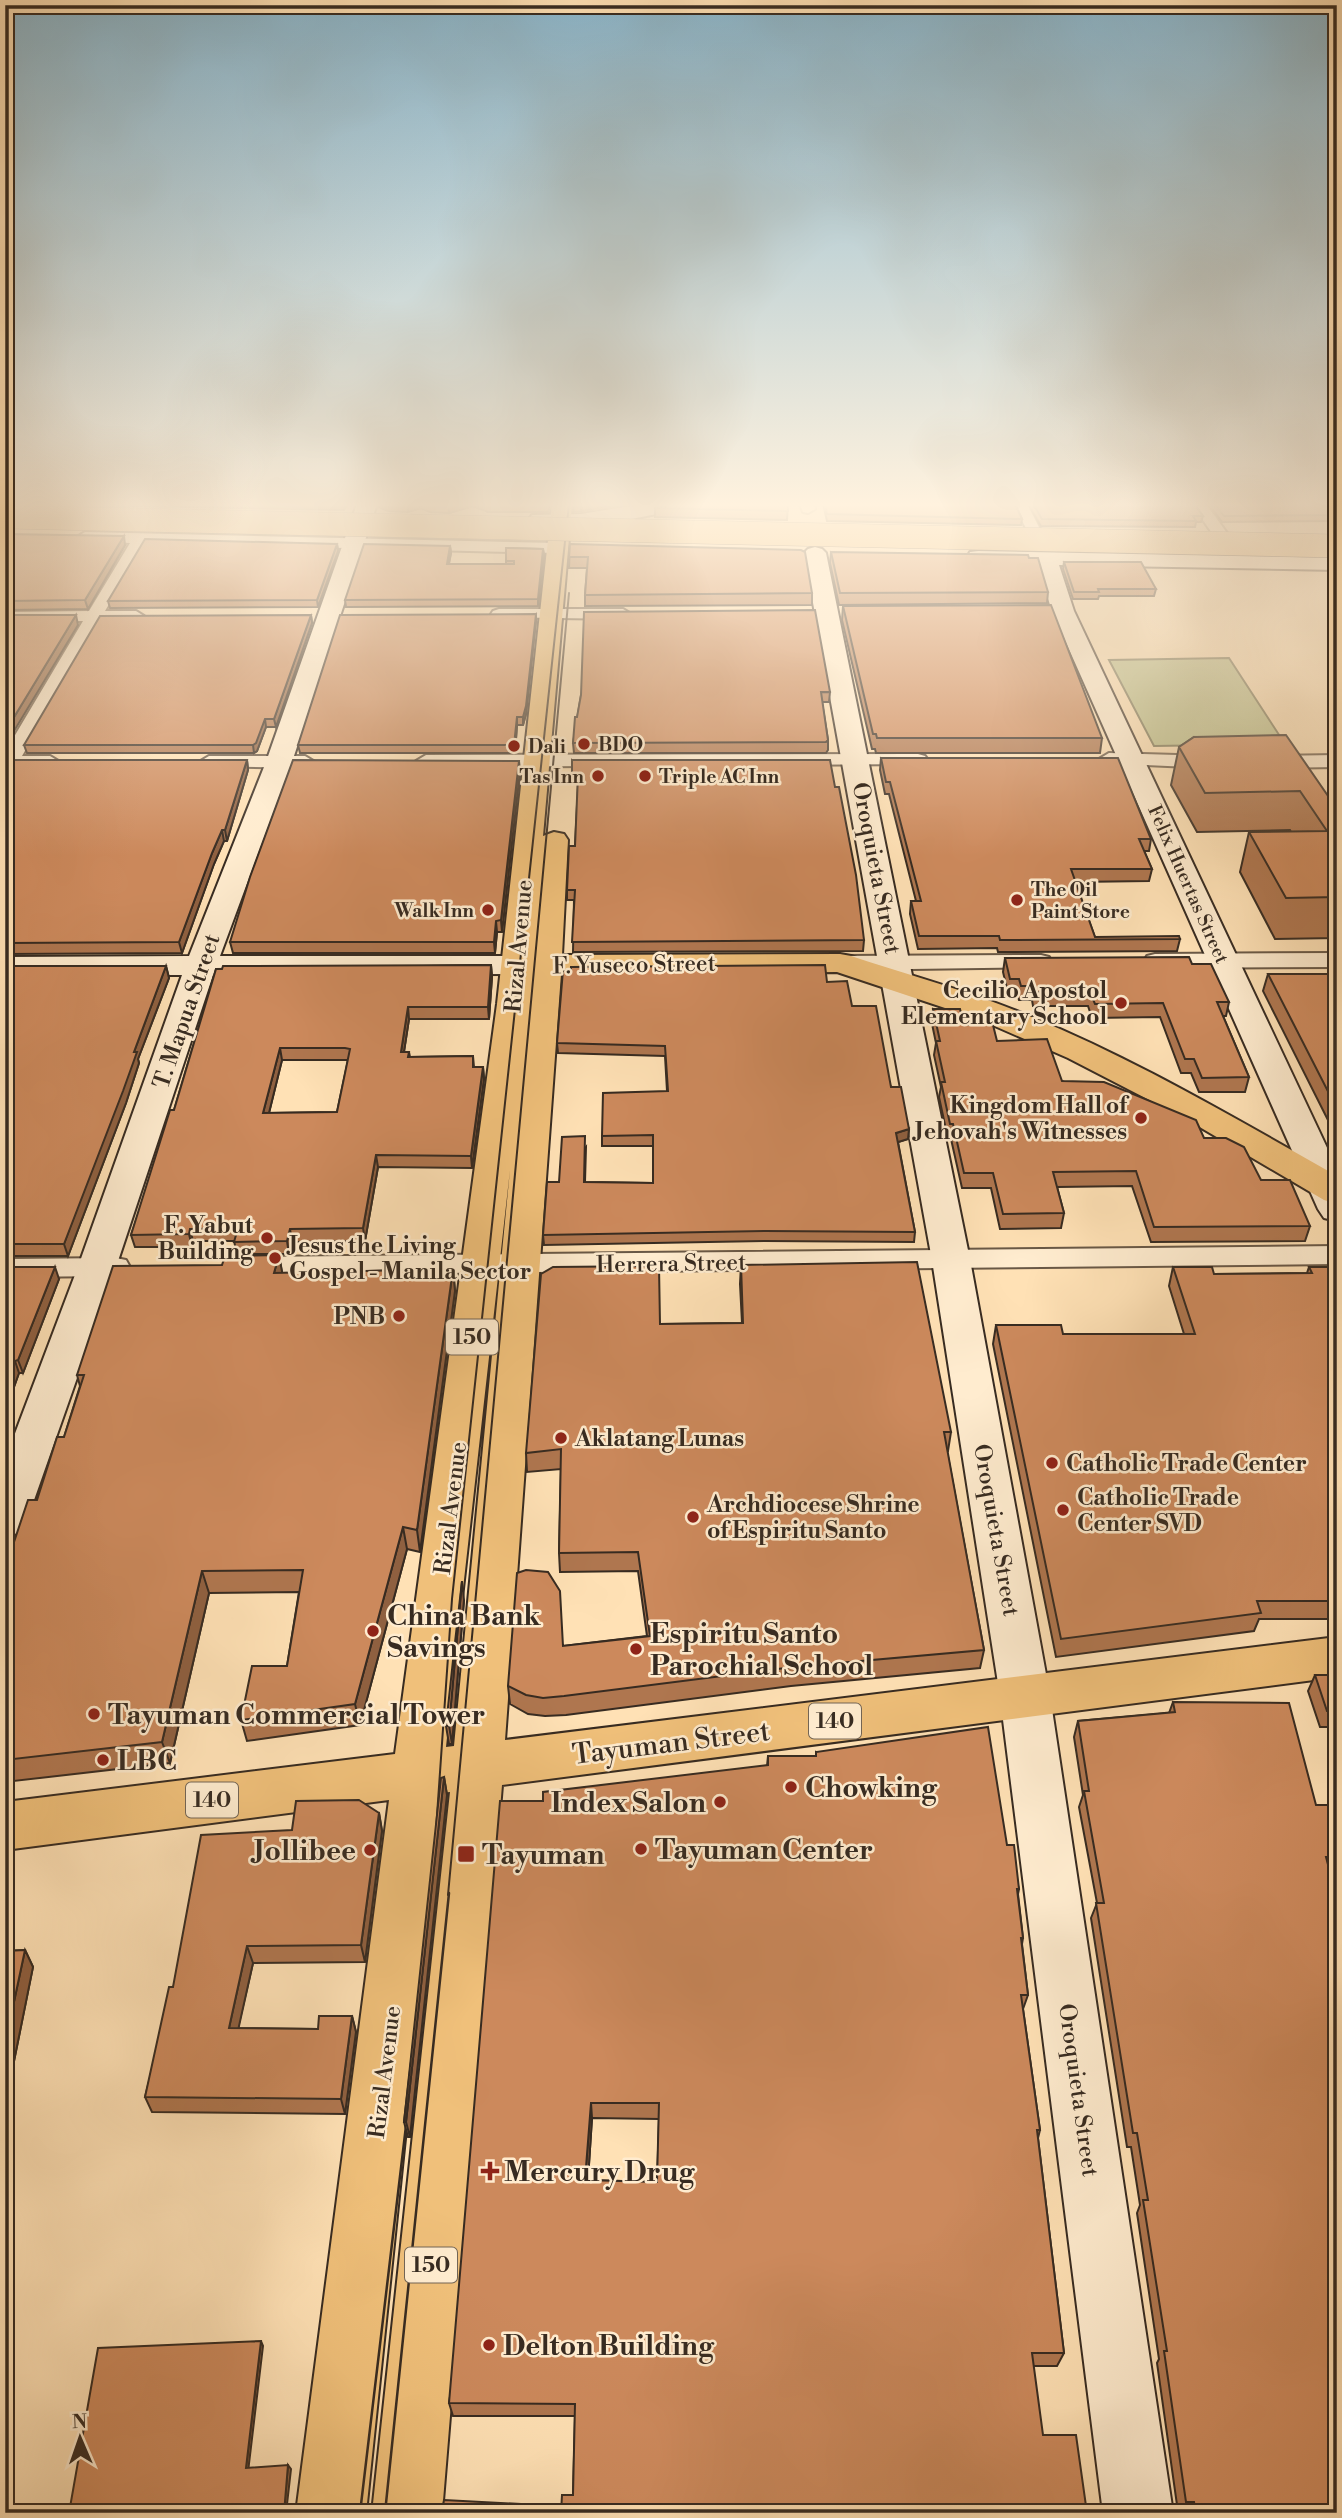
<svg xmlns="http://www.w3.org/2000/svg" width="1342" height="2518" viewBox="0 0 1342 2518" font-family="'Libre Bodoni',serif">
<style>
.green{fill:#c0c38d;stroke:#7c7757;stroke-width:2}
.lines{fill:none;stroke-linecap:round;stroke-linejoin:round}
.street-casing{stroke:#695846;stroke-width:4}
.secondary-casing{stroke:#372b21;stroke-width:4}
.primary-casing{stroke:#372b21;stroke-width:4}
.street{fill:#ffeccf;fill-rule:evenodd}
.secondary{fill:#ffeccf;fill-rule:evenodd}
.primary{fill:#f0c07a;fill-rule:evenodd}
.tram-far1{stroke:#372b21;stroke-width:2}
.tram{stroke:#372b21;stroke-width:2.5}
.highway-bridge-casing{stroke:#372b21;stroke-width:24;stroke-linecap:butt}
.highway-bridge{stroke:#f0c07a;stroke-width:23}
.wall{fill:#af764f;stroke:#372b21;stroke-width:2;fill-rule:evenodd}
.shaded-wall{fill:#8f6040;stroke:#372b21;stroke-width:2}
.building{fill:#cc895c;stroke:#372b21;stroke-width:2;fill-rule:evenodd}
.poi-dot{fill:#8f2418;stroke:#ffeccf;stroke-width:2.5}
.labels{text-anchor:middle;stroke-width:5;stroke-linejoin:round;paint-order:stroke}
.far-poi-label{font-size:19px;font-weight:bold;fill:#372b21;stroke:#ffeccf;text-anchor:start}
.far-street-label{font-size:19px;fill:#372b21;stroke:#ffeccf}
.shield{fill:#ffeccf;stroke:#736555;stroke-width:2}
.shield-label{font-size:21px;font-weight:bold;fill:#372b21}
.street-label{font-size:23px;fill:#372b21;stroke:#ffeccf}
.poi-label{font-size:23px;font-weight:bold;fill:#372b21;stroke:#ffeccf;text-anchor:start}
.near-poi-label{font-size:28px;font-weight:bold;fill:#372b21;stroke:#ffeccf;text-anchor:start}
.near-street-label{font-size:28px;fill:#372b21;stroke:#ffeccf}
</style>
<rect width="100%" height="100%" fill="#ffe1b5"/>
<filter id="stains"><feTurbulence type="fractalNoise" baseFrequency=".00286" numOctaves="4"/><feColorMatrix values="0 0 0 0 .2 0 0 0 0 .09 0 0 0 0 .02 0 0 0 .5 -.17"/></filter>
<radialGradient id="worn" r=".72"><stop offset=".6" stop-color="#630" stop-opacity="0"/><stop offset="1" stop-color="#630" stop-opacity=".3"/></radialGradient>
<!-- green -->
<path class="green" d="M1229,658L1285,744L1154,746L1109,660Z"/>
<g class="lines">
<!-- street casing -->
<g class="street-casing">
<path id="street" d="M800,504H814L815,509L808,513L803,512Z
M1013,504H1027L1040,529L1038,532H1028Z
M1192,504H1206L1227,533L1224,536H1214Z
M85,532L556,543L564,548L556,553L145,543L105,611H136L144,616L136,621H100L22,756H50L60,762L50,768H15L12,773L5,775V752L83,621L5,622V612L89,611L130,543L80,540L77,537Z
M499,609H623L631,614L623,619L493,617L491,614L493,611Z
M1109,753L1211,756L1221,762L1211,768L1102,763L1099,759Z
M918,754L925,756L928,760L925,764L426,767L416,761L426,755Z
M1337,755V767L1266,768L1256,762L1266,756Z
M209,756H305L315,762L305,768L202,766L199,762Z
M1337,953V967L1155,968L1147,966L1144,961L1147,956L1155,954Z
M1041,955L1049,957L1052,962L1049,967L840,970L832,968L829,963L832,958L840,956Z
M1337,1246V1264L244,1275L234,1273L230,1266L234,1259L244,1257Z
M116,1258L126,1260L130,1267L126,1274L116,1276L5,1277V1259Z"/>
</g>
<!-- secondary casing -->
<g class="secondary-casing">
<path id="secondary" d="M357,504H377L292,762L220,956H517L528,958L533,965L528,972L517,974L213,975L116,1267L27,1520L21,1532L5,1537V1460L78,1267L182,975H5V957L189,956L266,762Z
M643,504H687L684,508L677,510C631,518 578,535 532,523L529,519L532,515L581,514Z
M815,547L822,549L826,553L970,1260L1050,1696L1173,2513H1103L1000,1696L932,1260L804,553L808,549Z
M978,551L1337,558V570L1059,565L1074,611L1337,1169V1221L1324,1218L1318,1209L1052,611L1037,565L970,562L967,557L970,552Z"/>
</g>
<!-- primary casing -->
<g class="primary-casing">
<path id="primary" d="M552,504H572L543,836L554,832L564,834L568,840L562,955L840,954L851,956C902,973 954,987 1004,1006C1120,1050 1229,1115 1337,1176V1204L1324,1200L1186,1119L1068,1058L981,1020L837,972L561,974L505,1740L1337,1637V1677L502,1785L442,2513H372L450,1792L441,1793L366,2513H296L389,1800L5,1850V1802L395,1754L497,1004ZM510,1170L454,1746L446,1747L454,1669Z"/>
</g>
<!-- street -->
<use href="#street" class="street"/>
<!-- secondary -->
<use href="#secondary" class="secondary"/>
<!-- primary -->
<use href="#primary" class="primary"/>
<!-- tram-far1 -->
<path class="tram-far1" d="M436,1830L452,1599L569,504
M448,1895L569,593"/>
<!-- tram -->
<path class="tram" d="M360,2513L408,2109
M385,2513L449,1893"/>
<!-- highway-bridge casing -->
<g class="highway-bridge-casing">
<path id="highway-bridge" d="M5,517L1337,546"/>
</g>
<!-- highway-bridge -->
<use href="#highway-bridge" class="highway-bridge"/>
</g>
<!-- wall -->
<path class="wall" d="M32,504H347L344,510Z
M378,504H551L548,512H488L473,506L449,513L430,512L420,508L408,512L388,511L379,507Z
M572,504H620L581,511L574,512Z
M788,504L787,520L655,517V508Z
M823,504H1015L1022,519L1021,525L827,521Z
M1028,504H1194L1203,516L1201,522H1196L1195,527L1041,526Z
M1209,504H1337V521L1222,522Z
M5,534L125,545L88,609L5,610Z
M337,544L338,551L318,607L110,608L108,601Z
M570,544L812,593V605L585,606V595L587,568H569Z
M450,546L451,553L449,564H506V548L543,549L544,555L538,606L346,607L345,600Z
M831,552L1048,592L1047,603L839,605L830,563Z
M1064,562L1156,589L1154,596H1099L1098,599H1073L1063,569Z
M843,606L1102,738L1100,753H876L875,749H872L842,620Z
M536,614V621L526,714L523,725H517L515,753H300L298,745Z
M311,615L312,623L276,727H266L257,751L254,753H27L24,745Z
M830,692L829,702H822L828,740V750L826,753H574L573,743L581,695Z
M1194,737L1337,809V938L1275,939L1240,872L1249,832H1291L1290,830L1197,832L1171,785L1179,747Z
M881,758L1151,839L1149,851H1144L1152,869L1149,881L1075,882L1095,937L1180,939L1177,951L998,952L997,948L918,949L910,914L911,901H916L889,794H885L880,770Z
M247,760L248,770L227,841H224L214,864L182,953L5,954V766Z
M572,760L864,940L863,951L573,952L574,900H567V890L575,846L578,784H572Z
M520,771L502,932H497L495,953H233L230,942Z
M1005,958L1192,964L1229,1002L1226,1016H1223L1249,1077L1245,1092H1199L1191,1073H1181L1160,1017L1092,1018L1088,1006H1033L1032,1000H1019L1017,993H1008L1003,972Z
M491,965L492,977L489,1019H409L404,1052H409L410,1057L473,1056L474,1067H483L484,1079L472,1168L378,1167L365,1241L292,1242L289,1254H237L234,1241H193L192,1247H135L131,1235L174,1110L216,969ZM282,1060H348L337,1112L269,1113Z
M5,966H166L169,978L138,1059L139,1063L126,1103L68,1256H9L5,1247Z
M1268,974H1337V1138L1263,991Z
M827,982L852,1006L891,1087L909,1129L908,1139L898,1142L915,1232L914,1242L764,1241L544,1245L543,1235L559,1182L586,1147L585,1182L653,1183V1146H602V1136L667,1091L665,1056L558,1053L557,1043Z
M933,1009L997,1041L1062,1081L1204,1138L1261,1180L1310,1226L1305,1241L1151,1242L1132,1186L1057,1187L1064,1213L1061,1228L1000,1229L991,1188H962L951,1139H948L939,1097L941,1087L934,1055L936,1043L932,1024Z
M279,1255L282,1273L453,1269L455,1291L420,1552L407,1549L360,1725L247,1741L241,1720L287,1666L299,1592L209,1593L170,1763L5,1782V1569L64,1437L80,1386L77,1375L222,1265Z
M741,1265L951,1432L948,1451H947L984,1650L980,1668L791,1686L566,1715L545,1716L528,1714L510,1704L508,1686L563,1646L647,1636L638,1571L560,1572L559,1553L561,1469L527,1472L526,1453L660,1324L742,1323L740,1284Z
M5,1267L59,1279L23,1373H19L5,1412Z
M1173,1267L1214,1274L1307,1273L1309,1267H1337V1619H1259L1254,1631L1056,1657L993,1344L996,1325L1063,1334H1184L1169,1286Z
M464,1600L452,1744H449L446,1726Z
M1315,1675H1337V1727H1320L1308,1691Z
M1173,1702L1316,1805H1337V1873H1330L1337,2513L1178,2512L1157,2363L1159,2359L1137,2213L1140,2205L1131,2147H1127L1091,1918L1097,1903L1079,1807L1083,1795L1074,1737L1078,1721L1169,1713Z
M816,1752L1007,1845L1019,1889L1018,1894L1023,1938L1022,1944L1028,1995L1023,2009L1040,2130L1038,2138L1064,2353L1057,2366H1034L573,2495L575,2416H453L449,2403L543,1801L767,1766L768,1756H816ZM592,2118L659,2119L657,2182L588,2180Z
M444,1777L447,1795L410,2137H408L404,2122Z
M379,1813L382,1831L365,1962L253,1963L238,2028L318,2029L352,2016L356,2032L345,2114L152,2112L145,2097L173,1987L292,1830Z
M25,1950L33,1967L12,2071L5,2072V1951Z"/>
<!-- shaded-wall -->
<path class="shaded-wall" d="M407,504H420V508L408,512Z
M448,504H473V506L449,513Z
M580,504H620L581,511Z
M124,536L125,545L88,609L85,600Z
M337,544L338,551L318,607L317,600Z
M450,546L451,553L447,571V564Z
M543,549L544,555L538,606V599Z
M536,614V621L526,714L523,725V717Z
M76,615L78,625L5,746V732Z
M311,615L312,623L276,727L274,719Z
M517,717V725L515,753L514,745Z
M265,719L266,727L257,751L254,753L253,745Z
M247,760L248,770L227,841L225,830Z
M519,761L520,771L502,932L501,920Z
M222,830L224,841L214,864L182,953L179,942L212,853Z
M496,921L497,932L495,953L494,942Z
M491,965L492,977L489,1019L488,1007Z
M166,966L169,978L138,1059L139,1063L126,1103L68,1256L64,1244L134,1052Z
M408,1007L409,1019L402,1064L401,1052Z
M280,1048L282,1060L266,1125L263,1113Z
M483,1067L484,1079L472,1168L471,1156Z
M909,1129L908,1139L895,1143L896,1133Z
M376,1155L378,1167L365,1241L363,1228Z
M190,1229L193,1241L192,1247L189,1234Z
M290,1229L292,1242L289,1254L287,1241Z
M279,1255L283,1277L274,1273Z
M55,1267L59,1279L23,1373L18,1360Z
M453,1269L455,1291L420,1552L417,1530Z
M15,1361L19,1373L5,1412V1387Z
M5,1421L9,1430L5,1441Z
M403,1527L407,1549L360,1725L355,1704Z
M202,1571L209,1593L170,1763L162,1742Z
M462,1581L464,1600L452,1744L449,1726Z
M444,1777L447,1795L410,2137L406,2122Z
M379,1813L382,1831L365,1962L361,1945Z
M247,1946L253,1963L235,2044L229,2028Z
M25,1950L33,1967L12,2071L5,2059V2044Z
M352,2016L356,2032L345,2114L341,2099Z
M591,2103L592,2118L587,2195L585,2180Z
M261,2341L263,2346L248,2472L246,2468Z
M288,2465L291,2469L286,2513H284Z"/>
<!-- building -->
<path class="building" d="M677,504H788V511L655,508Z
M825,504H1015L1022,519L827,514Z
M1033,504H1194L1203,516H1193L1196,521L1042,519Z
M1215,504H1337V515L1224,516Z
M5,534L124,536L85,600L5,601Z
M145,539L337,544L317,600L108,601Z
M364,544L450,546L447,564H514V561H506V548L543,549L538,599L345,600Z
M570,544L801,550L805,552L812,593L585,595L588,557H569Z
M831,552L1028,555L1029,558H1038L1048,592L840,593Z
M1064,562H1141L1156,589H1098L1099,592H1074Z
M1051,605L1102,738H877L876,734H873L843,606Z
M815,610L830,692H821L828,740L826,742L573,743L575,717H577L581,695L584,612Z
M536,614L526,706L523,717H517L514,745H298L340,615Z
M5,615H76L5,732Z
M311,615L274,719H265L256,743L253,745H24L100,616Z
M1286,735L1337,809V897L1286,898L1249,832L1327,831L1300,791L1205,793L1179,747L1194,737Z
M881,758H1118L1151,839H1139L1152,869H1071L1095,937L1179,936L1180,939L1000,940L999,936H919L911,901H921L890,782H886Z
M14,760H247L225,830H222L212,853L179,942L5,943V766L10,765Z
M293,760L519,761L501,920L496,921L494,942H230L250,877Z
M572,760H830L835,787H839L856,875L864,940L572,942L575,890H567L569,846H575L578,775H572Z
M1189,957L1192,964H1211L1229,1002H1217L1249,1077L1202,1078L1194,1059H1185L1163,1003L1095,1004L1090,992H1035L1034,986H1021L1019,979H1010L1005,958Z
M491,965L488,1007H408L401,1052H409L408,1057L473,1056V1067H483L471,1156L376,1155L363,1228L290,1229L287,1241L234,1242L238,1228L190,1229L189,1234L131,1235L170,1110H174L216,969H222L223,966ZM280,1048H345L350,1049L337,1112L263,1113Z
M825,965L827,982L847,981L852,1006H876L891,1087H901L909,1129L896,1133L915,1232L765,1231L543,1235L547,1182H559L562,1137L585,1136L584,1182L653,1183V1135L602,1136L603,1093L668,1091L665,1046L557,1043L563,970H571V967Z
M5,966H166L134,1052H137L123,1091L64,1244H5L9,1235H5Z
M1268,974H1337V1109Z
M933,1009H960L964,1025H993L997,1041L1047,1039L1062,1081L1104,1082L1196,1120L1204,1138H1226L1244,1147L1261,1180H1290L1310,1226L1154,1227L1136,1171L1053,1172L1064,1213L1003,1214L993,1173H964L953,1124H950L941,1082H945L936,1041H940Z
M279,1255L274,1273L453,1269L417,1530L403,1527L355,1704L241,1720L252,1666H287L303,1570L202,1571L162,1742L5,1760V1569L28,1500H37L57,1437H64L84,1375H77L113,1266L222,1265L225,1256Z
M917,1262L951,1432H944L984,1650L793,1667L564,1696L543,1698L526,1695L508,1686L517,1573L526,1570L548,1572L560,1591L563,1646L650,1636L638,1552L559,1553L561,1449L526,1453L541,1274L553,1267L659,1266L660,1324L743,1323L741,1265Z
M5,1267H55L18,1360L15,1361L5,1387Z
M1173,1267H1212L1214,1274L1312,1273L1309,1267H1337V1601H1257L1261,1613L1061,1639L996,1325H1061L1063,1334H1195Z
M462,1581L449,1726H446L454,1651Z
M1315,1675H1337V1711H1327Z
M1173,1702L1289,1703L1316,1805H1337V1857H1326L1337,1899V2513H1196L1194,2502H1186L1164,2351H1167L1143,2200H1148L1137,2133H1133L1096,1903H1104L1084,1791H1089L1078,1721L1175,1712Z
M988,1727L1007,1845H1014L1019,1889H1017L1023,1938H1021L1028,1995H1021L1040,2130H1037L1064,2353H1032L1043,2435H1076L1087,2513H561L562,2495H573L575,2404L449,2403L500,1801H543V1792L768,1765V1756H816V1752ZM591,2103H659L657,2182L585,2180Z
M444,1777L406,2122H404L441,1778Z
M359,1800L379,1813L361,1945L247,1946L229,2028L318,2029L319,2016H352L341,2099L145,2097L169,1987H173L201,1835L292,1830L296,1801Z
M25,1950L5,2044V1951Z
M261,2341L246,2468L288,2465L284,2513H69L98,2348Z
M444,2500L520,2504L519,2513H427V2512L442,2511Z"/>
<!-- sky -->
<linearGradient id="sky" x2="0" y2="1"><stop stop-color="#8bb8cf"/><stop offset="0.59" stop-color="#fff2de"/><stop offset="1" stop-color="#fff2de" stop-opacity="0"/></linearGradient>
<rect width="1342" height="856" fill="url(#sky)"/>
<!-- markers -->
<g class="poi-dot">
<circle cx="584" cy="744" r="7"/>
<circle cx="514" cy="746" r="7"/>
<circle cx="598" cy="776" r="7"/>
<circle cx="645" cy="776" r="7"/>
<circle cx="1017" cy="900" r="7"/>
<circle cx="488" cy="910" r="7"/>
<circle cx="1121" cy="1003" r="7"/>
<circle cx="1141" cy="1118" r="7"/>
<circle cx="267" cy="1238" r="7"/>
<circle cx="275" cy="1258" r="7"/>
<circle cx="399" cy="1316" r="7"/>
<circle cx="561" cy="1438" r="7"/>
<circle cx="1052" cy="1463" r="7"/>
<circle cx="1063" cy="1510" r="7"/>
<circle cx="693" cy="1517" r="7"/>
<circle cx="373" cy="1631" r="7"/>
<circle cx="636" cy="1649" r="7"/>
<circle cx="94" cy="1714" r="7"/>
<circle cx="103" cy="1760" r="7"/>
<circle cx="791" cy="1787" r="7"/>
<circle cx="720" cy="1802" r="7"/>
<circle cx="641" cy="1849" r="7"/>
<circle cx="370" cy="1850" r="7"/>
<rect x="457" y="1845" width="18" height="18" rx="3.5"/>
<path d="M486.5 2160.5h7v7h7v7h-7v7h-7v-7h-7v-7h7z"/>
<circle cx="489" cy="2345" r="7"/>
</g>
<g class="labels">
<!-- far-poi labels -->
<g class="far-poi-label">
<text x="598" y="751">BDO</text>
<text x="528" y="753">Dali</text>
<text x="584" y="783" text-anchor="end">Tas Inn</text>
<text x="659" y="783">Triple AC Inn</text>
<text x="1031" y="896">The Oil<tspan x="1031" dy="22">Paint Store</tspan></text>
<text x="474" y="917" text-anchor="end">Walk Inn</text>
</g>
<!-- far-street labels -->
<g class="far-street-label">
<text transform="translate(1189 884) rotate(66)" y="7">Felix Huertas Street</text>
</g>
<!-- shield labels -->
<g class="shield">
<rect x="446" y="1319.5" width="52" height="35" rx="5"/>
<rect x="809" y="1703.5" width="52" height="35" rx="5"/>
<rect x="186" y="1782.5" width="52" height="35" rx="5"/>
<rect x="405" y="2247.5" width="52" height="35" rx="5"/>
</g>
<g class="shield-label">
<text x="472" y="1344">150</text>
<text x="835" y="1728">140</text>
<text x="212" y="1807">140</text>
<text x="431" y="2272">150</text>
</g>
<!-- street labels -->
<g class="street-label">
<text transform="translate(877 868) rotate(79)" y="8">Oroquieta Street</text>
<text transform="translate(518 946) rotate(-85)" y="8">Rizal Avenue</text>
<text transform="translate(634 964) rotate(-1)" y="8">F. Yuseco Street</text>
<text transform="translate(186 1011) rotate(-71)" y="8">T. Mapua Street</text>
<text transform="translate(671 1263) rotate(-1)" y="8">Herrera Street</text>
<text transform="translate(450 1508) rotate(-83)" y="8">Rizal Avenue</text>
<text transform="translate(997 1530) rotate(80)" y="8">Oroquieta Street</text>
<text transform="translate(384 2072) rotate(-83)" y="8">Rizal Avenue</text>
<text transform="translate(1079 2090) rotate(82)" y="8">Oroquieta Street</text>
</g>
<!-- poi labels -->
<g class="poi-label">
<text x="1107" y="998" text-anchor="end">Cecilio Apostol<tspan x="1107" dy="26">Elementary School</tspan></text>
<text x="1127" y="1113" text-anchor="end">Kingdom Hall of<tspan x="1127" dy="26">Jehovah's Witnesses</tspan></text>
<text x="253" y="1233" text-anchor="end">F. Yabut<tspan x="253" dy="26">Building</tspan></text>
<text x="289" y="1253">Jesus the Living<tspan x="289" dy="26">Gospel - Manila Sector</tspan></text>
<text x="385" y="1324" text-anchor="end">PNB</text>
<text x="575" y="1446">Aklatang Lunas</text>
<text x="1066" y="1471">Catholic Trade Center</text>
<text x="1077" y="1505">Catholic Trade<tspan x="1077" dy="26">Center SVD</tspan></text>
<text x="707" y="1512">Archdiocese Shrine<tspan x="707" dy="26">of Espiritu Santo</tspan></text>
</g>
<!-- near-poi labels -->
<g class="near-poi-label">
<text x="387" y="1625">China Bank<tspan x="387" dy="32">Savings</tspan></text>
<text x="650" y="1643">Espiritu Santo<tspan x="650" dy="32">Parochial School</tspan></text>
<text x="108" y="1724">Tayuman Commercial Tower</text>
<text x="117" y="1770">LBC</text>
<text x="805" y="1797">Chowking</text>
<text x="706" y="1812" text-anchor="end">Index Salon</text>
<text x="655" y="1859">Tayuman Center</text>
<text x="356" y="1860" text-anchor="end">Jollibee</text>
<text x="482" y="1864">Tayuman</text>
<text x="504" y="2181">Mercury Drug</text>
<text x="503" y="2355">Delton Building</text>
</g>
<!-- near-street labels -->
<g class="near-street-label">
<text transform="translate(671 1742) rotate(-7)" y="10">Tayuman Street</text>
</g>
</g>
<!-- margin -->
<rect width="1342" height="2518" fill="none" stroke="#ffe1b5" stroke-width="28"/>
<rect x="7" y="7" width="1328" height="2504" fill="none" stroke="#372b21" stroke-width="3.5"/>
<rect x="14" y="14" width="1314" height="2490" fill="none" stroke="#372b21" stroke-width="2"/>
<!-- north arrow -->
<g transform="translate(80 2438) rotate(358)" stroke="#ffeccf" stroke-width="5" paint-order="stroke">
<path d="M0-5L12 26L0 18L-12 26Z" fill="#372b21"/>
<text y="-10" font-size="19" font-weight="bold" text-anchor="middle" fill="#372b21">N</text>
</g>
<rect width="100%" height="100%" filter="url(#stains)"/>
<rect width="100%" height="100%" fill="url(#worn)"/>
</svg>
